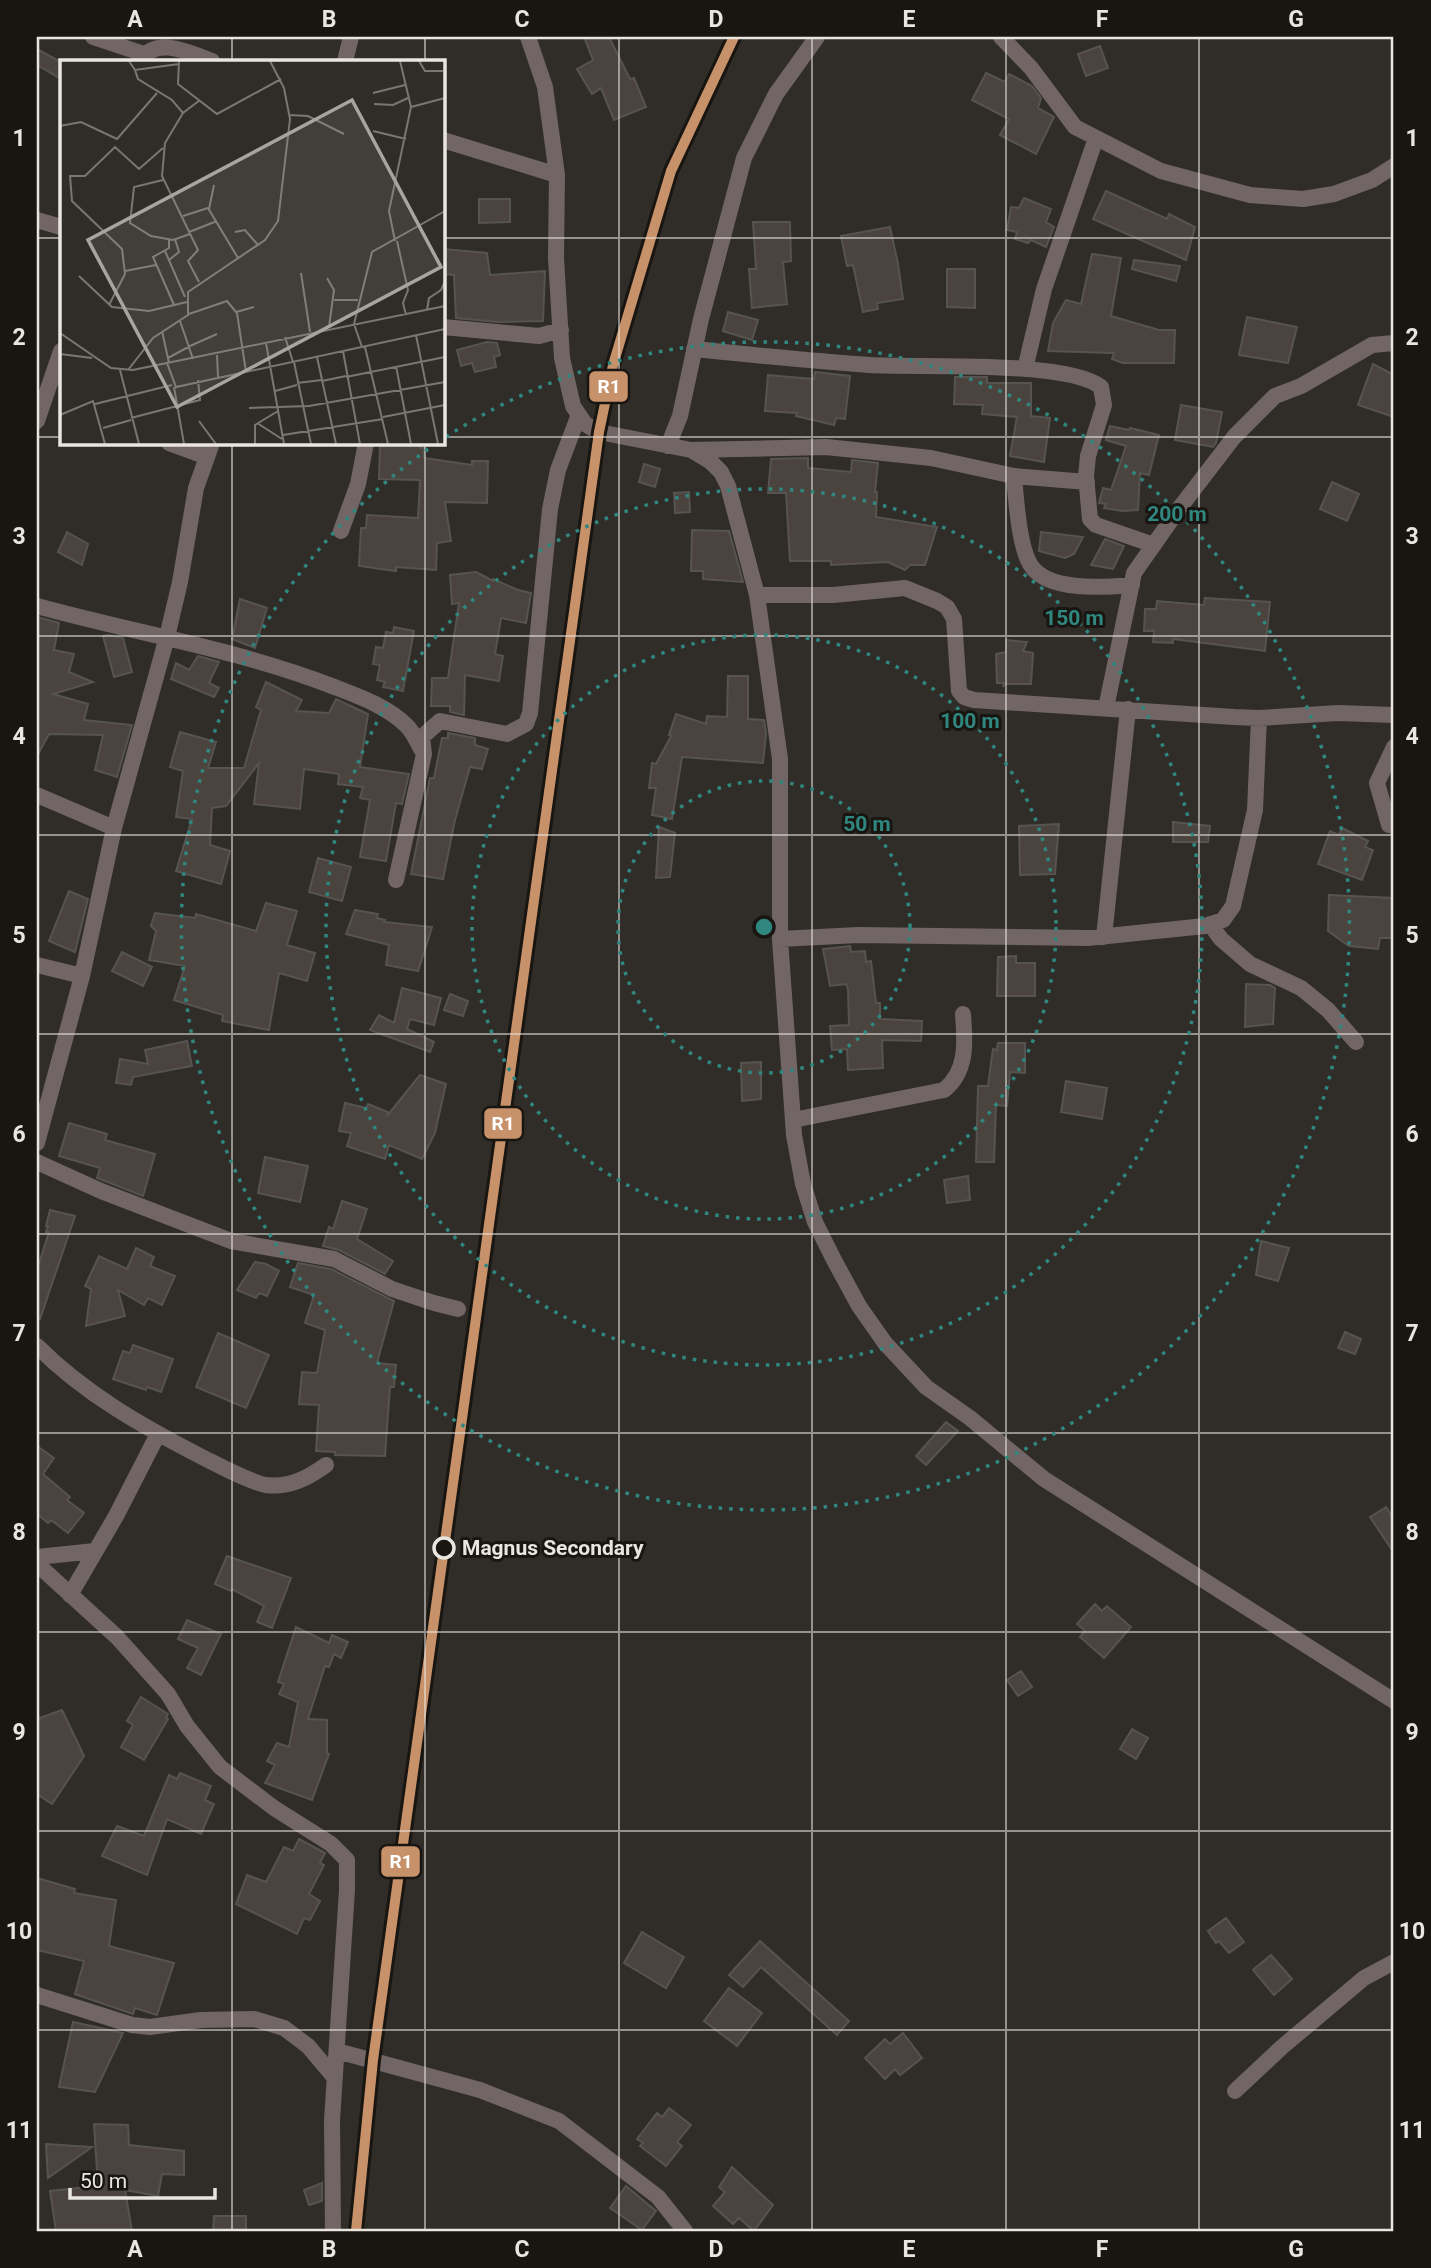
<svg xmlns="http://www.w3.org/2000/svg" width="1431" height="2268" viewBox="0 0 1431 2268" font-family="Roboto,sans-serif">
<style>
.building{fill:#4b433e;stroke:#565350;stroke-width:2}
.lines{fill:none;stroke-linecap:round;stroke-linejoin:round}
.minor{stroke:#716665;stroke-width:16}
.rail-1-casing{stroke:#191612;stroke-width:16}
.rail-1{stroke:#c7916a;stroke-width:10}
.grid{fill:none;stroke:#e9e6e0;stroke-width:2;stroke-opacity:0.55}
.ring{fill:none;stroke:#30877f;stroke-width:3.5;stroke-dasharray:3.5 7}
.stop-dot{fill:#191612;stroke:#e9e6e0;stroke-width:3.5}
.labels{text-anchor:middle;stroke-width:6;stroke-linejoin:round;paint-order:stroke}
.stop-label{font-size:21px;font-weight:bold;fill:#e9e6e0;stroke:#191612;text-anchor:start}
.inset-road{fill:none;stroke:#7a7772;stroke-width:2}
.view{fill:#a8a5a0;fill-opacity:0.15;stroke:#a8a5a0;stroke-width:3.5}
.inset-edge{fill:none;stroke:#e9e6e0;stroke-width:3.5}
.centre{fill:#30877f;stroke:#191612;stroke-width:3.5}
.ring-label{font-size:21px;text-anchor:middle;font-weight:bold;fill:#30877f;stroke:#191612;stroke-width:6;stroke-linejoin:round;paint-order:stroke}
.line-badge{stroke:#191612;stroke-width:2.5}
.badge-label{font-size:19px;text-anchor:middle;font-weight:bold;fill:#fff}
.neatline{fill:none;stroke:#e9e6e0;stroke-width:2.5}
.grid-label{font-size:23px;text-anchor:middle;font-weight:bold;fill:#e9e6e0}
</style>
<rect width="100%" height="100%" fill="#302d28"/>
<!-- building -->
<path class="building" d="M584,37H609L630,79L634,78L646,107L614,120L601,88L592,94L577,69L593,60Z
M1100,46L1108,68L1086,76L1078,54Z
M37,49L61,62V79L37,65Z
M986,73L1005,82L1009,74L1032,86L1041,98L1038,108L1054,117L1036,154L1000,135L1009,119L972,100Z
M1106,191L1167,219L1169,214L1195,227L1186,260L1093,219Z
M1024,198L1051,209L1046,222L1054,227L1046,247L1031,240L1028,243L1015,239L1017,232L1007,230L1011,207L1019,208Z
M479,199H510V222L479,223Z
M753,222H790L791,261L783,262L787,304L752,308L749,269H756Z
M890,227L898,264L903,299L877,303L878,309L863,312L853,265L847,266L841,236Z
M443,249L487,253L490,275L545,271L543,321L498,322L456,318L454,275L443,274Z
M1092,254L1121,258L1111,316L1159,330H1175L1174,363H1123L1112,359L1114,353L1048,351L1053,323L1066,300L1081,304Z
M1134,260L1180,266L1176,281L1132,269Z
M947,269H975V308L947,307Z
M728,312L758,320L752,340L723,331Z
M1247,317L1297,327L1288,363L1239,355Z
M487,342L497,343L500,355L494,357L496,367L475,372L472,363L461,366L457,350Z
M1373,364L1394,375V417L1358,405Z
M815,372L850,376L845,419L836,418L834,425L796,416L797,413L765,411L768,375L814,379Z
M955,377H987V383H1031V416L1050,418L1044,462L1010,456L1017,417L982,414L983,405L954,404Z
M1181,405L1222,412L1216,443L1213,447L1175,440Z
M1110,426L1129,430L1130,428L1159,435L1149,475L1140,473L1138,510L1122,511L1104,508L1106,504L1099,503L1103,488L1111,490L1126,446L1106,440Z
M387,443H420V448H424V458L472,465V461H488L487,503L445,502L451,541L437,543L436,570L396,567V571L359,566L361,528H366L367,515L418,518L420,480L379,479L380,446H387Z
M808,458V468L851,472L852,460L878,463L875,492H877L876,517L937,527L925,565H910L905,570L888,562L831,565V561H790L786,493H768L771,459Z
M644,464L660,469L655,487L639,482Z
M1332,482L1359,494L1347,521L1320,509Z
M689,492L690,512L675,513L674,493Z
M692,530L729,531L743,582L703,579V571H691Z
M67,532L88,544L82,565L58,552Z
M1041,532L1083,537L1074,554L1065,558L1039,551Z
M1105,539L1124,546L1113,569L1091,565Z
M476,572L493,581V579L518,590L531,593L526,623L501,618L495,654L503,656L499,681L465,675L464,715L450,712V706H431L432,678H448L459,603L452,604L450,575Z
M1205,598L1270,602L1265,651L1173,639V643L1153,642L1154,631H1144L1145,609H1156L1157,601L1204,605Z
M240,599L267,608L255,648L232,639Z
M37,617L59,623L54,650L74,654L69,672L93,682L53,694L88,704L84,720L132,725L117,777L95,770L103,735L49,734L37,756Z
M394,627L414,631L403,691L383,687L385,682L377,680L380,665L373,664L376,647L383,648L386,632L393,633Z
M108,635L123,638L132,672L114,677L103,636Z
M1006,640L1027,642L1023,651L1033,653L1031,684H1005L1003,687L1004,683H997L996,654L1006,652Z
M198,656L219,662L209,683L219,688L214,697L171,679L176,663L189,670Z
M728,676H748V719L764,720L766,733L763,763L682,757L672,819L652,815L656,788H649L652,763L656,764L671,736L669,735L676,714L706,724L707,716L727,717Z
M266,682L302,700L296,711L329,713L336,699L368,714L360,767L409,774L402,804L396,803L386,861L360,857L370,800L360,798L363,787L338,784L339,774L304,769L300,809L254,804L259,763L226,806L212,808L210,845L230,851L221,884L176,871L192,819L176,817L183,771L170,767L180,732L216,742L208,768H244L261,710L256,707Z
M448,733L475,738V745L488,749L482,769L470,767L455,820L443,879L411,874L430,778H434L442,738H448Z
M1173,822L1210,826L1208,842H1173Z
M1059,824L1055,874L1020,875L1019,826Z
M659,827L675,833L670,877L656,878Z
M1342,828L1368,841L1365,847L1373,850L1362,880L1318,864L1330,831L1339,835Z
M318,858L351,867L342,901L309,892Z
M69,891L88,899L75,952L49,941Z
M1329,895L1394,898L1392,938H1380L1378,949L1349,946L1328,931Z
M266,903L297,911L287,945L315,953L307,981L279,973L269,1030L222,1021L223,1015L174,1000L185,966L149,960L156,931L151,926L155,913L195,918L196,914L256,931Z
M355,910L378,914L377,918L385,920L384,922L432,927L418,971L386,965L389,945L346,934Z
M850,946L851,952L865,951L866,962L871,961L876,1003H880V1019L922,1021L921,1041L882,1040L883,1068L848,1070L847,1049L832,1050L830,1026L849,1025L848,989L846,984L830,986L823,949Z
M122,952L152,967L143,986L112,971Z
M1016,956V963H1035V996H997L998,957Z
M1246,984L1270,985L1275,988L1273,1024L1245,1027Z
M402,988L441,998L434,1025L410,1019L407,1029L434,1042L430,1052L370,1030L379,1015L394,1023Z
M450,994L468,1001L463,1016L444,1010Z
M187,1041L192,1066L133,1077L131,1085L116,1083L120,1059L148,1064L145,1050Z
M998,1043H1025V1073L1010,1072L1007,1106L996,1105L994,1162H976L978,1086H988L993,1049L997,1050Z
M761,1062V1099L742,1101L741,1063Z
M420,1075L446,1084L435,1133L422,1159L389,1145L385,1159L347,1146L351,1133L339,1131L345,1103L366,1108L368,1104L388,1112L387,1116Z
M1066,1081L1107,1088L1102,1119L1061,1112Z
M69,1123L107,1134L105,1140L155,1154L143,1196L97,1178L100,1168L59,1156Z
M265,1157L308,1166L300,1202L258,1193Z
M968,1176L970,1200L947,1203L944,1180Z
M342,1201L367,1209L357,1239L393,1261L385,1274L339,1250L323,1246L329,1227L333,1229Z
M50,1210L75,1216L40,1319H37V1270L49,1232H46L48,1226H46Z
M1261,1241L1289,1248L1278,1281L1256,1275Z
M136,1248L154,1257L150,1266L175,1276L162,1305L148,1298L144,1305L118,1290L125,1316L86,1326L91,1289L85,1286L99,1256L127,1269Z
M255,1262L266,1264L279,1271L267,1296L259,1293L256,1298L237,1290Z
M298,1263L331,1269L394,1301L377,1363L396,1365L394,1387H390L385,1456L335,1455V1452L316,1451L319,1405L299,1404L302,1372L317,1373L325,1330L305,1323L314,1295L290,1287Z
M1345,1332L1361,1339L1355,1354L1338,1348Z
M218,1333L269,1355L246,1408L196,1387Z
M133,1345L173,1359L161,1392L147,1387L146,1390L113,1379L123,1351L130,1353Z
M946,1422L958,1431L926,1465L916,1456Z
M37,1446L54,1458L43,1474L70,1497L67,1500L84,1513L68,1533L51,1520L48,1523L37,1514Z
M1386,1507L1394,1519V1553L1370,1517Z
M227,1556L291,1578L272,1628L257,1622L264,1606L232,1589L231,1591L215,1584Z
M1095,1604L1102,1611L1107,1606L1131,1627L1104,1658L1080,1637L1085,1631L1077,1624Z
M187,1620L221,1634L201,1675L187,1668L198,1648L178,1639Z
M296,1627L329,1643L332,1635L348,1642L341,1658L334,1654L329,1667L325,1666L308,1719L327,1720V1753L329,1754L312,1800L265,1783L275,1765L267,1761L277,1743L289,1747L298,1702L279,1694L284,1684L278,1682Z
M1021,1671L1032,1687L1018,1696L1007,1680Z
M141,1697L168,1714L166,1718L168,1719L144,1760L121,1747L133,1725L127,1721Z
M62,1710L84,1756L52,1804L37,1794V1719Z
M1132,1729L1148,1738L1136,1759L1120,1749Z
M180,1773L211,1786L205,1800L214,1804L201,1834L167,1819L147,1875L102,1856L117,1826L144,1836L169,1775L177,1779Z
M299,1839L325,1853L320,1863L324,1865L309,1894L320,1901L310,1920L304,1918L297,1934L236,1904L247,1875L266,1882L284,1847L293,1851Z
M37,1878L75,1889L74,1893L116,1900L109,1946L174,1963L157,2015L135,2008L133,2014L75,1994L84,1961L37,1950Z
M1226,1918L1244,1942L1229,1953L1219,1941L1216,1943L1208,1931Z
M642,1932L684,1957L666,1988L624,1963Z
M760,1941L849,2021L837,2035L761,1967L743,1987L729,1975Z
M1271,1955L1292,1979L1274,1995L1253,1970Z
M729,1988L762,2013L737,2046L704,2021Z
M73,2022L123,2033L95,2092L59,2087Z
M903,2033L922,2058L900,2075L895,2069L885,2079L865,2058L885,2039L890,2044Z
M669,2108L691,2125L677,2142L682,2146L666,2166L640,2146L643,2143L637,2139L657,2113L662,2117Z
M94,2124L128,2125L129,2145L184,2151V2175L162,2174L158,2196L125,2190L132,2231H56L50,2191L98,2186Z
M46,2144L92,2147L48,2178Z
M732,2167L773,2205L754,2231L739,2218L733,2224L713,2206L725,2192L719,2187Z
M322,2183V2201L309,2205L304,2190Z
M626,2186L656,2211L642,2230L610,2208Z
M214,2216H246V2231H213Z"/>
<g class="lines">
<!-- minor -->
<path class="minor" d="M93,37L144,54
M528,37L545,87L557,175L556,258L562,358L573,406L585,424L599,432L691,450L711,462L721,472L728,486L757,595L780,759V939L794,1135L803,1184L815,1222L834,1260L859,1306L885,1343L926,1387L970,1418L1044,1479L1394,1701
M1001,37L1031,68L1075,127L1161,171L1250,195L1303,199L1334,194L1372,180L1394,166
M140,61C156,35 190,53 212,61
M345,61L351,37
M443,140L557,175
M37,220L61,227
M443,327L539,336L561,330
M694,349C753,355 811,361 870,365C919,368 1067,360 1101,387L1104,405L1088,456L1086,476L1090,519L1096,525L1154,545
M1025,369L1044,289L1096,138
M37,421L61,351
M169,443L207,457
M668,446L680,416L701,319L744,158L776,94L817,37
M691,450L826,447L931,458L1014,476L1087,482
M1014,476C1016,498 1019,550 1032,567C1050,592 1106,587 1132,585
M341,531L358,484L366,443
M757,595H833L905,588L937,601L947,607L954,619L959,691L964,697L974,700L1234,717L1259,718L1338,713L1394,715
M37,606C135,633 236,649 332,686C358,696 387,706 407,726C413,732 417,741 421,749
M1106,708L1134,573L1181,506L1234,437L1275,396L1301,386L1372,345L1394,343
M37,795L114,828
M1389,825L1377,783L1394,747
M396,880L424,754L422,737L440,721L507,734L526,724L530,713L550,509L558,470L578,417
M1210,924L1221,939L1250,964L1301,988L1328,1010L1356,1042
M1104,937L1128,709
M780,939L858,935L1088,938L1205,926L1223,920L1233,906L1255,810L1259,718
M37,965L82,976
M793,1120L944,1090C968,1071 965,1041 963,1014
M37,1143L82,976L114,828L167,637L180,582L196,488L212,443
M37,1162L101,1191L231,1241L334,1259L392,1289L434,1303L458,1309
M37,1346C85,1394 142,1426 202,1457C218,1465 249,1482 266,1485C289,1488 308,1478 326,1465
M37,1557L95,1551
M37,1564L117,1637L168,1694L187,1726L220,1767L274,1808L331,1844L347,1860V1890L332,2120L333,2231
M70,1595L116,1516L158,1434
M37,1995L132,2025L150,2027L201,2020L254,2019L284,2028L308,2046L335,2078
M337,2051L480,2090L559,2121L658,2197L685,2231
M1235,2091L1282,2047L1364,1978L1394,1962"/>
<!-- rail-1 casing -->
<g class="rail-1-casing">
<path id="rail-1" d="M356,2231L373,2060L599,432L613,365L671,171L734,37"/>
</g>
<!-- rail-1 -->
<use href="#rail-1" class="rail-1"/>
</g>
<!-- grid -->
<path class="grid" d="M232,37V61M425,37V61M619,37V2231M812,37V2231M1006,37V2231M1199,37V2231M37,238H61M443,238H1394M37,437H61M443,437H1394M232,443V2231M425,443V2231M37,636H1394M37,835H1394M37,1034H1394M37,1234H1394M37,1433H1394M37,1632H1394M37,1831H1394M37,2030H1394"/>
<!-- distance rings -->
<g class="ring">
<circle cx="764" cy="927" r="146"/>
<circle cx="764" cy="927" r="292"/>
<circle cx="764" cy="927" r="438"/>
<path d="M446 437A584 584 0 1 1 437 443"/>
</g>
<!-- markers -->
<circle class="stop-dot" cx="444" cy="1548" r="10"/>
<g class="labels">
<!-- stop labels -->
<g class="stop-label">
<text x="462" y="1555">Magnus Secondary</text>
</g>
</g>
<!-- overview -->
<g transform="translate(60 60)">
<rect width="385" height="385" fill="#302d28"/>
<path class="inset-road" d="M69,1L75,10L119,4M119,1L118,24L157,54L221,19M359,1L365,11H383M75,10L78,19L112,40L123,53M313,33L345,25M314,44L333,45L348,38M351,47L385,38M229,55L248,56L284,74M0,66L21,62L57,79L97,33M313,71L346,79M103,120L74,127L70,163L91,176L113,180L130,174M149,149L154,125M123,156L148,148L178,198M129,172L157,161M175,172L185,170L198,185M109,179V188L93,197L114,245M335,181L329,151L351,47L340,1M337,181L348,230L343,243L346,255M105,191L125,237M109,200L119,192L115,179M65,211L96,205M241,213L250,272M19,216L52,247L89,251L127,242M267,218L274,230L269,267M139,222L128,201L138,190L102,116L105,83L123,53L140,40M274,240H298M49,245L65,214L62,189L12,141L10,116H25L55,87L79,109L103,88M367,250L369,238L381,230L385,221M177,253L186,312M129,254L167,241L176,252L194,247M120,261L133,299M294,264L312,192L385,151M294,264L302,287M102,271L109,303M0,273L51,308L73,310L107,303L116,327L385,269M356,275L378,384M225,277L233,302M206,283L224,384M130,286L157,274M305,287L328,384M283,291L300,384M0,294L32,298M157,295L158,317M257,297L276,384M108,298L130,286M234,302L251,384M107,303L385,246M336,306L351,384M60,310L79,384M68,310L93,278L128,255V232L205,180L218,161L230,59L224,28L210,1M286,317L385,297M262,321L286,316M237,323L262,320M114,327L124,384M215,331L237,325M35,344L112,325M189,348L249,346L385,322M0,355L33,341L45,384M323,357L385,345M71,358L140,340L138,320M139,361L156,384M197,363L222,379M43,368L71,360M223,375L323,359M195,384V365L218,351"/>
<path class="view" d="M292,40L381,207L117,347L28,180Z"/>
<rect width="385" height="385" class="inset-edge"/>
</g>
<circle cx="764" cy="927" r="10" class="centre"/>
<g class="ring-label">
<text x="1177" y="521">200 m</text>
<text x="1074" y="625">150 m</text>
<text x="970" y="728">100 m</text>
<text x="867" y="831">50 m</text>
</g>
<g class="line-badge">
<rect x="588" y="370" width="41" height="33" rx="7" fill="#c7916a"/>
<rect x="483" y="1107" width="40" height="33" rx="7" fill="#c7916a"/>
<rect x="380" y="1845" width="41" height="33" rx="7" fill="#c7916a"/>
</g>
<g class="badge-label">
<text x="609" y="393">R1</text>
<text x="503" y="1130">R1</text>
<text x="401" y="1868">R1</text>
</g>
<!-- border -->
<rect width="1431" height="2268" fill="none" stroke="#191612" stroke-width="77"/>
<!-- scale -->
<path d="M70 2188v10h145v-10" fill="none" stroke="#e9e6e0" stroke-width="3.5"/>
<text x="80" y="2188" font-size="21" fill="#e9e6e0" stroke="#191612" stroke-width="5" paint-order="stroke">50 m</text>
<rect x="38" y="38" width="1354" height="2192" class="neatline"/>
<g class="grid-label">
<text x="135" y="27">A</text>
<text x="329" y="27">B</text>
<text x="522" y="27">C</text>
<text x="716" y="27">D</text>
<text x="909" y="27">E</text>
<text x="1102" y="27">F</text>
<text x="1296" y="27">G</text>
<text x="19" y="146">1</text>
<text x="1412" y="146">1</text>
<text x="19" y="345">2</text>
<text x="1412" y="345">2</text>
<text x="19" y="544">3</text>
<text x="1412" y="544">3</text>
<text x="19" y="744">4</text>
<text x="1412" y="744">4</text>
<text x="19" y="943">5</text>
<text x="1412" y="943">5</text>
<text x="19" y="1142">6</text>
<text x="1412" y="1142">6</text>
<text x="19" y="1341">7</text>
<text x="1412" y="1341">7</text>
<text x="19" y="1540">8</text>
<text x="1412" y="1540">8</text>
<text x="19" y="1740">9</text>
<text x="1412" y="1740">9</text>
<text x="19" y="1939">10</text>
<text x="1412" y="1939">10</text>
<text x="19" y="2138">11</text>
<text x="1412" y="2138">11</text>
<text x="135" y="2257">A</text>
<text x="329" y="2257">B</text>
<text x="522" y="2257">C</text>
<text x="716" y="2257">D</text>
<text x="909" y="2257">E</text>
<text x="1102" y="2257">F</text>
<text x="1296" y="2257">G</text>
</g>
</svg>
